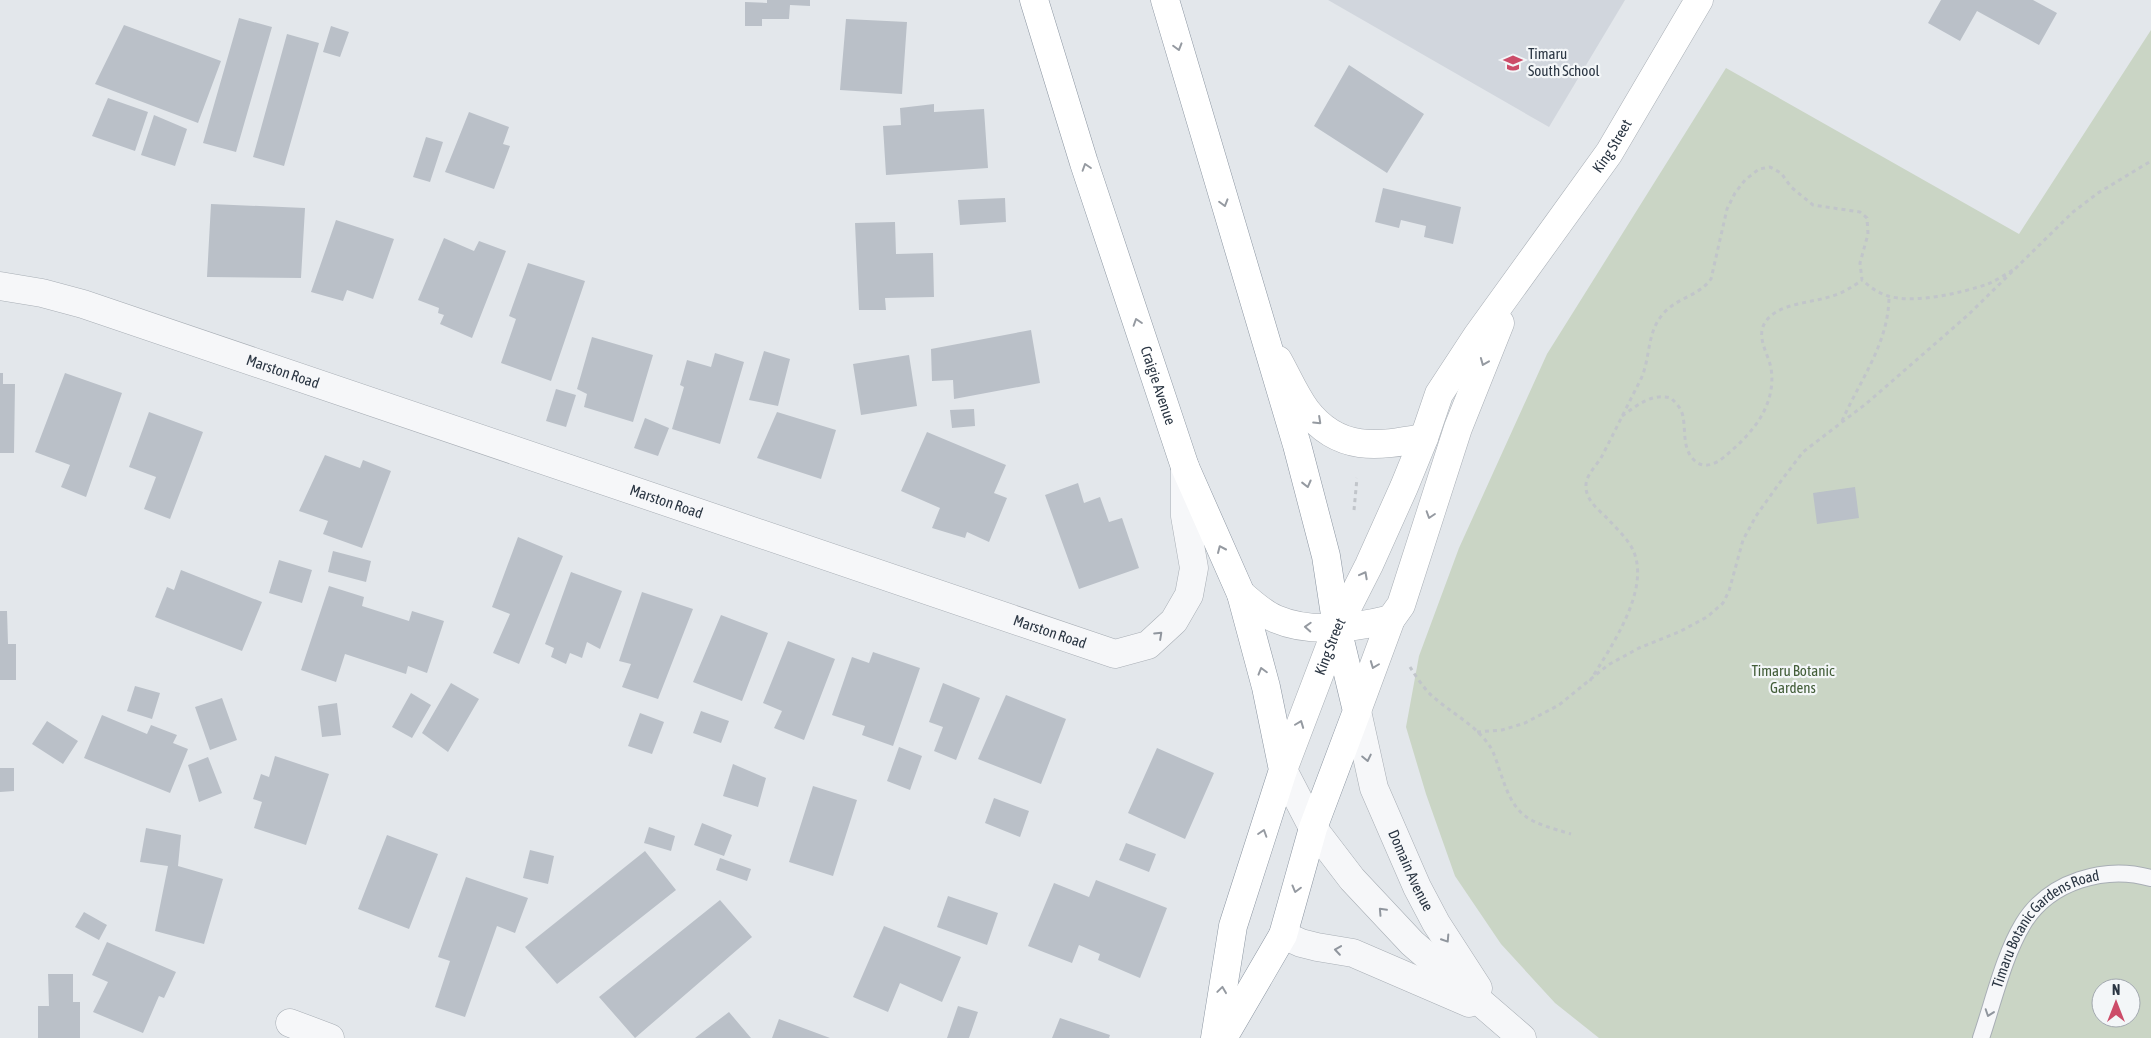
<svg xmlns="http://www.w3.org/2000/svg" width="2151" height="1038" viewBox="0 0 2151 1038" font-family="'Asap Condensed',sans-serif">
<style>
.built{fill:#d1d6dd}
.green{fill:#cad5c5;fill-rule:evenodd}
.building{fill:#bac0c8}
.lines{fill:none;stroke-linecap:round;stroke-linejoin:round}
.lane-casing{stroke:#a8aeb5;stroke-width:18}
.street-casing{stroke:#a8aeb5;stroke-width:29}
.secondary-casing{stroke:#a8aeb5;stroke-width:29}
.highway-casing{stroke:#8b95a1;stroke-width:29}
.path{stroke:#c1c5ca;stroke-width:3;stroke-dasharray:4 4;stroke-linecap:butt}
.lane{stroke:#f6f7f9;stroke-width:16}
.street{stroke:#f6f7f9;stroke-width:28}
.secondary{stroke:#fff;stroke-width:28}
.highway{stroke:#fff;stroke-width:28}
.oneway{stroke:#959aa1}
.oneway2{stroke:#90969e}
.labels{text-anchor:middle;stroke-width:4.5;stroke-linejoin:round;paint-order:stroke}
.poi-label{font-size:15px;fill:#2b3643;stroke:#f3f6f8;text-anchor:start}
.street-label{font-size:15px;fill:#2b3643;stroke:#f3f6f8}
.park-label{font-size:15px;fill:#435e39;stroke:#f3f6f8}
</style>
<rect width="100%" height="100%" fill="#e3e7eb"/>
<!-- built -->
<path class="built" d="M1328,0H1625L1549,127Z"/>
<!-- green -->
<path class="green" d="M2151,30V1038H1599L1555,1003L1501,944L1455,876L1426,794L1406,727L1419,656L1459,548L1547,354L1726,68L2019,234ZM2101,988H2131V1018H2101Z"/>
<!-- building -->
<path class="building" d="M767,0H810V6L790,5L789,19H762V26H745V2L767,3Z
M1941,0H2033L2057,13L2039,45L1977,11L1960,41L1928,23Z
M239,18L272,27L236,152L203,143Z
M846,19L907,22L902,94L840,90Z
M124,25L221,61L198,123L95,84Z
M331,26L349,32L340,57L323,52Z
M287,34L319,43L284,166L253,157Z
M1349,65L1424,114L1387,173L1314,126Z
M108,98L148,112L135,151L92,136Z
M934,104V112L984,109L988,168L886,175L883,126L901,125L900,108Z
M469,112L509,127L503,144L510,146L494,189L445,172Z
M154,115L187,129L175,166L141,155Z
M426,137L443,142L430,182L413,177Z
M1383,188L1461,207L1453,244L1424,237L1426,226L1401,220L1399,228L1375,222Z
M1005,198L1006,222L960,225L958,200Z
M211,204L305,208L301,278L207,277Z
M336,220L394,239L373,299L347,290L343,301L311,292Z
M895,222L896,254L933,253L934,297L885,298L886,310H859L855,223Z
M444,238L474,251L479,241L506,251L472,338L440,324L444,315L438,313L439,308L418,300Z
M528,263L585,281L551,381L501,363L516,319L509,316Z
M1031,330L1040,383L954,399L953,380L932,381L931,349Z
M592,337L653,355L633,422L584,407L587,394L577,389Z
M764,351L790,359L778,406L749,400Z
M715,353L744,362L720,444L672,429L684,387L680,385L687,360L711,367Z
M909,355L917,406L861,415L853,364Z
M0,373H3V384H15L14,453H0Z
M65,373L122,393L86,497L61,487L70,465L35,452Z
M556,389L576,395L566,427L546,421Z
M974,409L975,426L952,428L950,410Z
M149,412L203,432L170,519L144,509L156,477L129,467Z
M777,412L836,430L821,479L757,458Z
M645,418L669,428L658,456L634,448Z
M927,432L1006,465L994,493L1007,498L989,542L967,532L965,538L932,528L940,508L901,491Z
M325,455L360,468L363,460L391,471L362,548L323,534L328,521L299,511Z
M1078,483L1084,503L1100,497L1109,522L1122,518L1139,568L1079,589L1045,495Z
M1855,487L1859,518L1817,524L1813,493Z
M518,537L563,556L519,664L493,653L510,614L492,607Z
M333,551L371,561L366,582L328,572Z
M279,560L312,570L302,603L269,593Z
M181,570L262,602L242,651L155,617L167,587L174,590Z
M571,572L622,591L600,649L587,642L582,658L570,653L566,664L551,657L554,648L545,644Z
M329,586L364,597L362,606L409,621L412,611L444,621L427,673L408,666L406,674L345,654L336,682L301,670Z
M642,592L693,609L658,699L622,687L631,664L619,661Z
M0,611H7L8,644H16V680H0Z
M721,615L768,633L742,701L693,682Z
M788,641L835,659L804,740L774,728L782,711L763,703Z
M873,652L920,668L893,746L862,735L865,726L832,715L852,657L869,663Z
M451,683L479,699L448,752L422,733Z
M943,683L980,698L956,760L934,751L943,727L929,722Z
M135,686L160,693L152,719L127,711Z
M411,693L431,705L412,738L392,727Z
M1006,695L1066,719L1041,784L978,759Z
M222,698L237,740L210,750L195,707Z
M337,703L341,735L322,737L318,706Z
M701,711L729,721L721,743L693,733Z
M640,713L664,722L652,754L628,746Z
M102,715L147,734L151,725L177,735L173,743L188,749L170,793L84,758Z
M47,721L78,741L63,764L32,744Z
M899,747L922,756L910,790L887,781Z
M1157,748L1214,773L1185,839L1128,813Z
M275,756L329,774L306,845L254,828L262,802L253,799L261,774L269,777Z
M208,757L222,793L199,802L188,765Z
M733,764L766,778L758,807L723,796Z
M0,768H14V791L0,792Z
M813,786L857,800L833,876L789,862Z
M994,798L1029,811L1020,837L985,823Z
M702,823L732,835L724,856L694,845Z
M649,827L675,836L671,851L644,843Z
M146,828L181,835L178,866L223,879L204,944L155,931L168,866L140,862Z
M387,835L438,854L409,929L358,909Z
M1126,843L1156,854L1149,872L1119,860Z
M530,850L554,856L548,884L523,878Z
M645,851L676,890L557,984L525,947Z
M720,858L751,869L747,881L716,870Z
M466,877L528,898L515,933L497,926L465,1017L435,1007L450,961L438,957Z
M1096,880L1167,908L1140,978L1098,960L1100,954L1079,945L1072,963L1028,946L1054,883L1089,897Z
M948,896L998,913L987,945L937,927Z
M720,900L752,937L635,1038L599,997Z
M84,912L107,925L99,940L75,927Z
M884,926L961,957L942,1002L900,983L888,1012L853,997Z
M107,942L176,972L164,998L159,996L143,1033L93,1012L108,982L92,975Z
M48,974H73V1002H80V1038H38V1006H49Z
M958,1006L978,1012L969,1038H947Z
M729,1012L751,1038H695Z
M1060,1018L1110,1035L1109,1038H1052Z
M779,1019L830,1038H772Z"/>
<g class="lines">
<!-- lane casing -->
<g class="lane-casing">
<g id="lane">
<path id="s1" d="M1981,1038C1993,1003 2004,955 2023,924C2049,881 2105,865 2151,878"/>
</g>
</g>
<!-- street casing -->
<g class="street-casing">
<g id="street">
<path id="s2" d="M0,286L42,293L83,304L1115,654L1148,645L1174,621L1189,595L1194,568L1185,516V467"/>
<path id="s3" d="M1357,711L1374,788L1417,887L1436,923L1478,988"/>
<path d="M1283,770L1313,828L1352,879L1412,943L1522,1038"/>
<path d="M1283,935L1301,943L1317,947L1353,953L1469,1003"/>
<path d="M290,1023L330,1038"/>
</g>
</g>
<!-- secondary casing -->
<g class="secondary-casing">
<g id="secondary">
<path d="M1278,360C1287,376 1295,395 1306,410C1339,453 1378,446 1424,438"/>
<path d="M1241,594C1251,602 1263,614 1276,619C1311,634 1355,628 1391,619"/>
<path d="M1357,711L1391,619L1401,605L1458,428L1500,323"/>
<path id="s4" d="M1283,770L1337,628L1369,565L1404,487L1424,438L1439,394L1477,336L1609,153L1699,0"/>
</g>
</g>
<!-- highway casing -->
<g class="highway-casing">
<g id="highway">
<path id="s5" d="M1034,0L1084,163L1185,467L1241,594L1266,687L1283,770L1233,926L1215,1038"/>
<path d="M1165,0L1297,445L1326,556L1337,628L1357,711L1313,828L1283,935L1223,1038"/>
</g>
</g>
<!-- path -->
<path class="path" d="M1622,416C1638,405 1651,393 1671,398C1676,403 1682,409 1683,417C1686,431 1682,448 1694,460C1703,469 1715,465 1724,457C1751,435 1777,406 1771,368C1768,353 1755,336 1766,321C1779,303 1812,303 1832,296C1843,293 1852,287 1862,280
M1842,421C1860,380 1889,343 1889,296
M1354,510L1357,478
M1410,667C1415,675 1422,685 1428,692C1447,711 1474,723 1489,745C1495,753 1498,767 1502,777C1516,820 1531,822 1571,834
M1590,681C1610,648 1653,588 1632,548C1626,537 1616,528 1608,519C1599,510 1585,500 1586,485C1586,475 1597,465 1602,456C1615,431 1627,406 1640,381C1651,359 1646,333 1663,314C1676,298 1699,296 1711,279L1727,209L1735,193L1745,180L1759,169L1770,167L1781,173L1791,187L1813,205L1860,212L1867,218L1868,234L1860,263L1862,280C1870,287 1878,293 1888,296C1915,304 1961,293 1988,284C1997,280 2006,274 2015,269
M1477,732L1502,730L1525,723L1559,705L1608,665L1639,648L1679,632L1707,617L1723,603L1729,591L1743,540L1756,516L1778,485L1803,452L1867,403L1968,315L2073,212L2098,193L2151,161"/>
<!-- lane -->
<use href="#lane" class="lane"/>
<!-- street -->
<use href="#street" class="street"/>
<!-- secondary -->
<use href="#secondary" class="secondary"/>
<!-- highway -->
<use href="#highway" class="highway"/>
</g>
<!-- one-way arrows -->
<defs><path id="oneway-chevron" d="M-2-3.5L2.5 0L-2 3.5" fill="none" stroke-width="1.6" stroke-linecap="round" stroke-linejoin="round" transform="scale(1.25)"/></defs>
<g class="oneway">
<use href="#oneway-chevron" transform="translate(1178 47) rotate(74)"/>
<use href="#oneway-chevron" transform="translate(1086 167) rotate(-108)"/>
<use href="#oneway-chevron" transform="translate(1224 203) rotate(74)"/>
<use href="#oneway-chevron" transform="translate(1137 322) rotate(-108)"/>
<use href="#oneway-chevron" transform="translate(1484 362) rotate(112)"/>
<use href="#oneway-chevron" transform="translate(1318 421) rotate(43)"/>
<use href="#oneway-chevron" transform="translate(1307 484) rotate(76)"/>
<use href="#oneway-chevron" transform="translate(1430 515) rotate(108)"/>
<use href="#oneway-chevron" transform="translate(1221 549) rotate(-114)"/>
<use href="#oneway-chevron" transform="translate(1364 575) rotate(-62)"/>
<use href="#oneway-chevron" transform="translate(1308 627) rotate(-177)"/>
<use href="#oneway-chevron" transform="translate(1374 665) rotate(111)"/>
<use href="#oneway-chevron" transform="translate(1262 671) rotate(-106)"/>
<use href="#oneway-chevron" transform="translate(1300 724) rotate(-69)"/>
<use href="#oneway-chevron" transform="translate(1263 833) rotate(-72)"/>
<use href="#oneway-chevron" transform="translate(1296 889) rotate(105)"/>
<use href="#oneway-chevron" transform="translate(1222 990) rotate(-82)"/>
</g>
<g class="oneway2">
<use href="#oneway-chevron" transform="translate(1159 635) rotate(-43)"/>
<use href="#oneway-chevron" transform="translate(1367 758) rotate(78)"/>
<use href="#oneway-chevron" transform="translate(1382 911) rotate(-133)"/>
<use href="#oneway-chevron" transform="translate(1446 939) rotate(57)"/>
<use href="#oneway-chevron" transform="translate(1338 950) rotate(-172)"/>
<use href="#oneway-chevron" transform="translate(1989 1013) rotate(109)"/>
</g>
<!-- icons -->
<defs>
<g id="school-bare" transform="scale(1.5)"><path d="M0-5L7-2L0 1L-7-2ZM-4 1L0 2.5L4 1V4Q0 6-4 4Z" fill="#cc4c69" stroke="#f3f6f8" stroke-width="2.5" paint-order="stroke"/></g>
</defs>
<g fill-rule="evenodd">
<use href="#school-bare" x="1513" y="63"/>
</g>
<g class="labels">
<!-- poi labels -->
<g class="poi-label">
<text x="1528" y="59">Timaru<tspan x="1528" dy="17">South School</tspan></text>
</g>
<!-- street labels -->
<g class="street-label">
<text dy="5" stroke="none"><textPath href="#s4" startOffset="710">King Street</textPath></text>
<text dy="5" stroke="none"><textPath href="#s2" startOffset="296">Marston Road</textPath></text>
<text dy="5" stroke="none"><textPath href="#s5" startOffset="405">Craigie Avenue</textPath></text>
<text dy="5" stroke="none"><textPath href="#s2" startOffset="701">Marston Road</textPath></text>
<text dy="5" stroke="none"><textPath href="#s2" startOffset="1106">Marston Road</textPath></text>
<text dy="5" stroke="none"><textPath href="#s4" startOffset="132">King Street</textPath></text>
<text dy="5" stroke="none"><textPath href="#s3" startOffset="169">Domain Avenue</textPath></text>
<text dy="5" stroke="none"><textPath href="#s1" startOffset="134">Timaru Botanic Gardens Road</textPath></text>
</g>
<!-- park labels -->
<g class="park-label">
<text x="1793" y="676">Timaru Botanic<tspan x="1793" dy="17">Gardens</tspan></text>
</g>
</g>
<!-- north arrow -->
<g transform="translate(2116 1003)"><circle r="24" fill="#f3f6f8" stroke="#a3a9b0"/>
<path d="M0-4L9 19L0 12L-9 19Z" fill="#cc4c69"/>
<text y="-8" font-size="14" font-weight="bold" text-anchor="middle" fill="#2b3643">N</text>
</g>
</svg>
